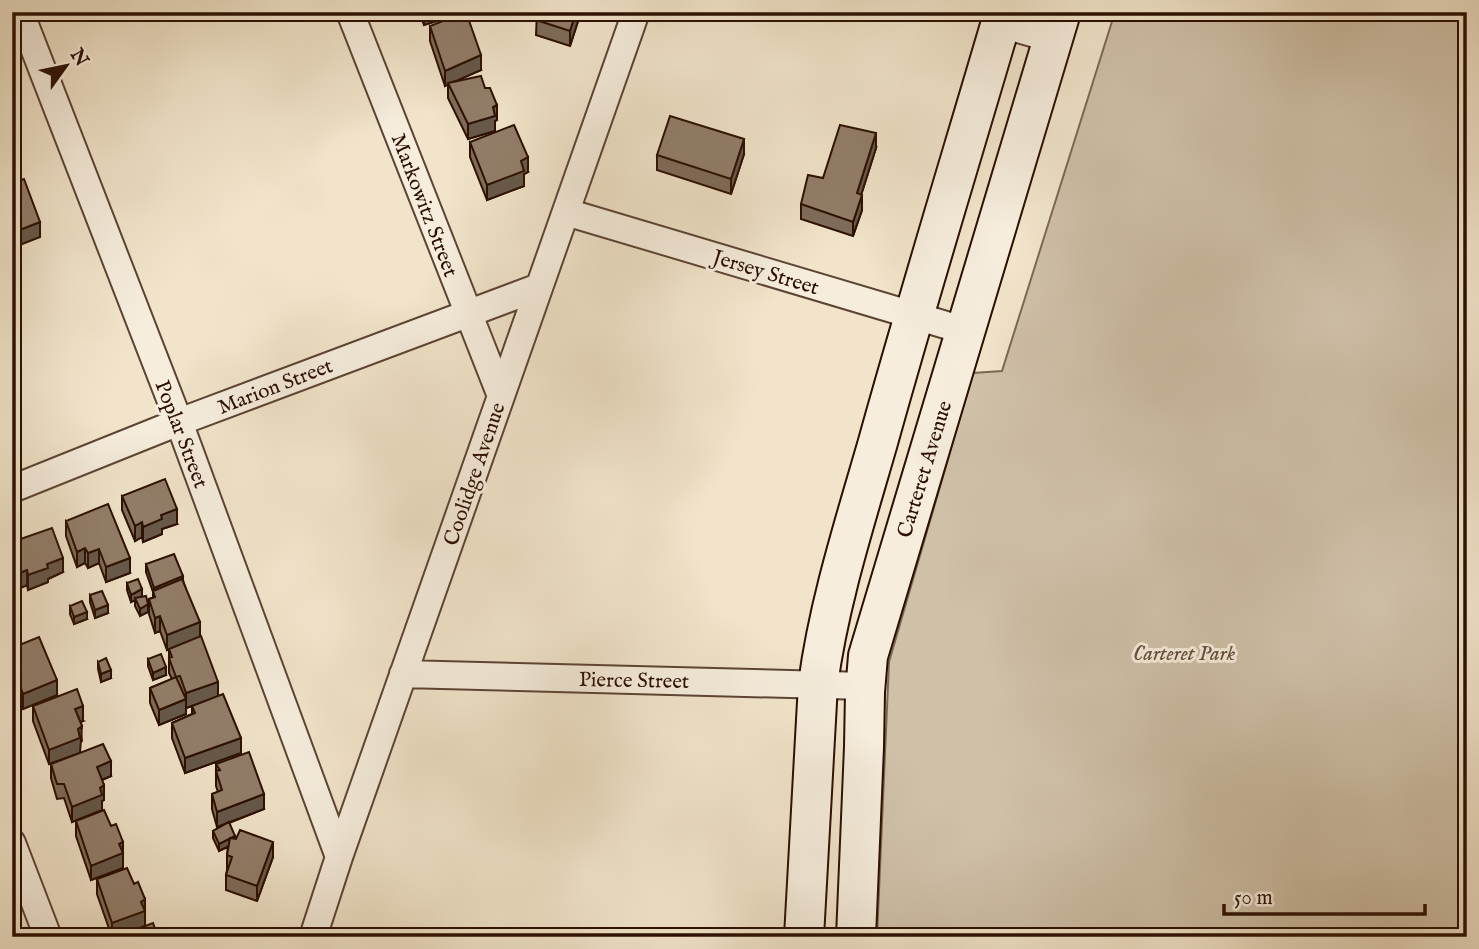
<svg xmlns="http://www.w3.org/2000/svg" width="1479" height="949" viewBox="0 0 1479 949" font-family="'IM FELL English',serif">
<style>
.park{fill:#cfc0a8;stroke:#7d6855;stroke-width:2}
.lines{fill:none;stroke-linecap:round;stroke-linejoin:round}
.street-casing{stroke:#5c4434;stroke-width:30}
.secondary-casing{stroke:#2b0f02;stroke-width:42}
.street{stroke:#f6eddd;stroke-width:26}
.secondary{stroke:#f6eddd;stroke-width:38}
.wall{fill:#7e6c5b;stroke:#2b0f02;stroke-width:2}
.shaded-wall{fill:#66584a;stroke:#2b0f02;stroke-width:2}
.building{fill:#927e6a;stroke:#2b0f02;stroke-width:2}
.labels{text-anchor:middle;stroke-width:6;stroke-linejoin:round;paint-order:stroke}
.street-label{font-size:21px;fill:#2b0f02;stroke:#f6eddd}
.park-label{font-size:21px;font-style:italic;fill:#644d3c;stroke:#f6eddd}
</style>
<rect width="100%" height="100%" fill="#f1e4ca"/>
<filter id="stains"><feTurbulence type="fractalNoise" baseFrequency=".00286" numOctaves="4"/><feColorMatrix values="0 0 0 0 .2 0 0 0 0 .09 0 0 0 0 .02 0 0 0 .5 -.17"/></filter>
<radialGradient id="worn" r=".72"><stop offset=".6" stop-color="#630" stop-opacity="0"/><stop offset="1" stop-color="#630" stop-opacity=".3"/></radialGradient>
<!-- park -->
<path class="park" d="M1115,12H1467V937H877L889,662L973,373L1002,371Z"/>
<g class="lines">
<!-- street casing -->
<g class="street-casing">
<path id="street" d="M20,12L179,422L339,857
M350,12L501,396
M1000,24L1053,39
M566,212L966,331
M12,489L179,422L539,287
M403,674L865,686
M12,843L48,937
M313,937L339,857L636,12"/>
</g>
<!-- secondary casing -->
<g class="secondary-casing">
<path id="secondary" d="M804,937L818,684C829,602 855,522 878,442C918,298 962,155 1004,12
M856,937L864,747L865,692L868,656L1061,12"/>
</g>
<!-- street -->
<use href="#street" class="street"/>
<!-- secondary -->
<use href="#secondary" class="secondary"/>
</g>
<!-- wall -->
<path class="wall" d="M419,12H459V14L424,25Z
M537,12H581L570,46L536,35Z
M430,26L481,70L455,81L485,88L497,120L495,121V131L468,139L448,98V84L445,86L430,41Z
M470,142L528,172L524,174V186L487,200L470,157Z
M876,148L861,195L862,210L853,236L801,219V204L823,178Z
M744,154L731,194L657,170V155Z
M122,496L177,524L162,529V534L143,542L142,537L135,541L122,510Z
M66,521L130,573L106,582L99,563L88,568L85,563L77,567L66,536Z
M12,542L63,572L48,579V582L28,590L27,585L18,589L12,575Z
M146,564L183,580L218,696L241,753L185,773L172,738V723L192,714V706L201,703L186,708V714L159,725L150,703V688L172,679L169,673V649L173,647L167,650L160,631L155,633L149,614V599L153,598V592L146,572Z
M127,583L142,597L148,612L140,616L135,606V600L131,602L127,590Z
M90,595L108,613L95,618L90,602Z
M70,606L87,619L74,624L70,614Z
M12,648L57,695L23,709L14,683H12Z
M148,659L166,675L153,680L148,666Z
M98,662L111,678L101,682L98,669Z
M33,706L83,721L80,722L82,741L80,742V752L111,776L102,780L104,800L102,801V810L72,822L64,798L57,799L51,778V764H49L33,721Z
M216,764L264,809L229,823L235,838L273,857L257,901L226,890V875L227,870V855L228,847L219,851L213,838V831L229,823L217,827L212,809V794L218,792L216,786Z
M76,821L111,826L123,842V868L91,880L76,836Z
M97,879L134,884L145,899V926L158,937H121V935L112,937L97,894Z"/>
<!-- shaded-wall -->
<path class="shaded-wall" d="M424,12H459V14L424,25Z
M576,12H581L570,46V31Z
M481,55V70L445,86V71Z
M497,105V120L495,121V131L468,139V124Z
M876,133V148L857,208V193Z
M744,139V154L731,194V179Z
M528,157V172L524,174V186L487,200V185L521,161Z
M18,165V180L12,183V168Z
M862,195V210L853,236V222Z
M40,222V237L12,248V233Z
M177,509V524L162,529V534L143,542V527L161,515Z
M142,522V537L135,541V526Z
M85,548V563L77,567V552Z
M99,549V563L88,568V553Z
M63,558V572L48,579V582L28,590V575L47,564Z
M130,558V573L106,582V567Z
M27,570V585L18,589V574Z
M183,576V584L154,596V588Z
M142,589V597L131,602V595Z
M148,604V612L140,616V609Z
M108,605V613L95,618V610Z
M87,612V619L74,624V617Z
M160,616V631L155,633V618Z
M200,622V637L167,650V635Z
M166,667V675L153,680V673Z
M14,668V683H12V669Z
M111,670V678L101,682V674Z
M57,680V695L23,709V694Z
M218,682V697L186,708V693Z
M186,699V714L159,725V710Z
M83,706V721L75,724V709Z
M82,726L80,753L49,764V750Z
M241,738V753L185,773V758Z
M111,761V776L97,782V767Z
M104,785V800L102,801V810L72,822V807Z
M264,794V809L217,827V812Z
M235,836V843L219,851V844Z
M123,842V868L91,880V866L119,844Z
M273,842V857L257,901V886Z
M145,899V926L116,937H112V923Z"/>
<!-- building -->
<path class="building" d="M466,12L481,55L445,71L430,26Z
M537,12H576L570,31L536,20Z
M481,76L485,88H490L497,105L493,107L495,116L468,124L448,83Z
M670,116L744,139L731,179L657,155Z
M514,125L528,157L521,161L524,171L487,185L470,142Z
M840,125L876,133L857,193L862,195L853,222L801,204L808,175L823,178Z
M12,150L18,165L12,168Z
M24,179L40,222L12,233V183Z
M165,479L177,509L161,515L162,519L143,527L142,522L135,526L122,496Z
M108,504L130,558L106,567L99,549L88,553L85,548L77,552L66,521Z
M52,528L63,558L47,564L48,568L28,575L27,570L18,574L12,560V542Z
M174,554L183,576L154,588L146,564Z
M138,579L142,589L131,595L127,583Z
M182,579L200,622L167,635L160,616L155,618L149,599L155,597L153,591Z
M102,591L108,605L95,610L90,595Z
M146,596L148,604L140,609L135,598Z
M82,601L87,612L74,617L70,606Z
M201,636L218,682L186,693L180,676L176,677L169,658L172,657L169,649Z
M39,637L57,680L23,694L14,668L12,669V648Z
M161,654L166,667L153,673L148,659Z
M106,658L111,670L101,674L98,662Z
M176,677L186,699L159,710L150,688Z
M77,689L83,706L75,709L82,726L78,729L80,738L49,750L33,706Z
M223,694L241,738L185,758L172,723L195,713L192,706Z
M103,744L111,761L97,767L104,785L100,788L102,795L72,807L64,784H57L51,764Z
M249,752L264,794L217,812L212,794L222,790L216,771L220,770L216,764Z
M104,810L111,826L116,824L123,842L119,844L123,853L91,866L76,821Z
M229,822L235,836L219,844L213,831Z
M240,830L273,842L257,886L226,875L232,857L227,855L230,838L236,839Z
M127,868L134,884L138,882L145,899L141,902L145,911L112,923L97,879Z
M153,923L158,937H122L121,935Z"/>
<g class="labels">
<!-- street labels -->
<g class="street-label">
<text transform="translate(425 205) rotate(69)" y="7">Markowitz Street</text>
<text transform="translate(766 272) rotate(17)" y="7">Jersey Street</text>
<text transform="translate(275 386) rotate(-21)" y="7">Marion Street</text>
<text transform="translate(182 434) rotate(69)" y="7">Poplar Street</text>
<text transform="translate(924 469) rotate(-73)" y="7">Carteret Avenue</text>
<text transform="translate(474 474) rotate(-71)" y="7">Coolidge Avenue</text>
<text transform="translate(634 680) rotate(1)" y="7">Pierce Street</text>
</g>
<!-- park labels -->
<g class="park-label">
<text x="1184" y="660">Carteret Park</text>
</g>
</g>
<!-- margin -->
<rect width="1479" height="949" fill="none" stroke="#f1e4ca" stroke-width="42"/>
<rect x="14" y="14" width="1451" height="921" fill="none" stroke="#2b0f02" stroke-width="3.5"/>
<rect x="21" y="21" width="1437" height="907" fill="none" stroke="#2b0f02" stroke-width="2"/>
<!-- north arrow -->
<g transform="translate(66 66) rotate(57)" stroke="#f6eddd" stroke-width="5" paint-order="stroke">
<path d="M0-5L12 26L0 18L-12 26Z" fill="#2b0f02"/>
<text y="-10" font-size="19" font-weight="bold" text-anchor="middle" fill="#2b0f02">N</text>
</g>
<!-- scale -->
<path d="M1224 904v10h201v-10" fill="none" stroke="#2b0f02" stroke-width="3.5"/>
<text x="1234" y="904" font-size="21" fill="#2b0f02" stroke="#f6eddd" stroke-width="5" paint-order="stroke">50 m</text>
<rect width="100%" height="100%" filter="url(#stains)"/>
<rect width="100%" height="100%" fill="url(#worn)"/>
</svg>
